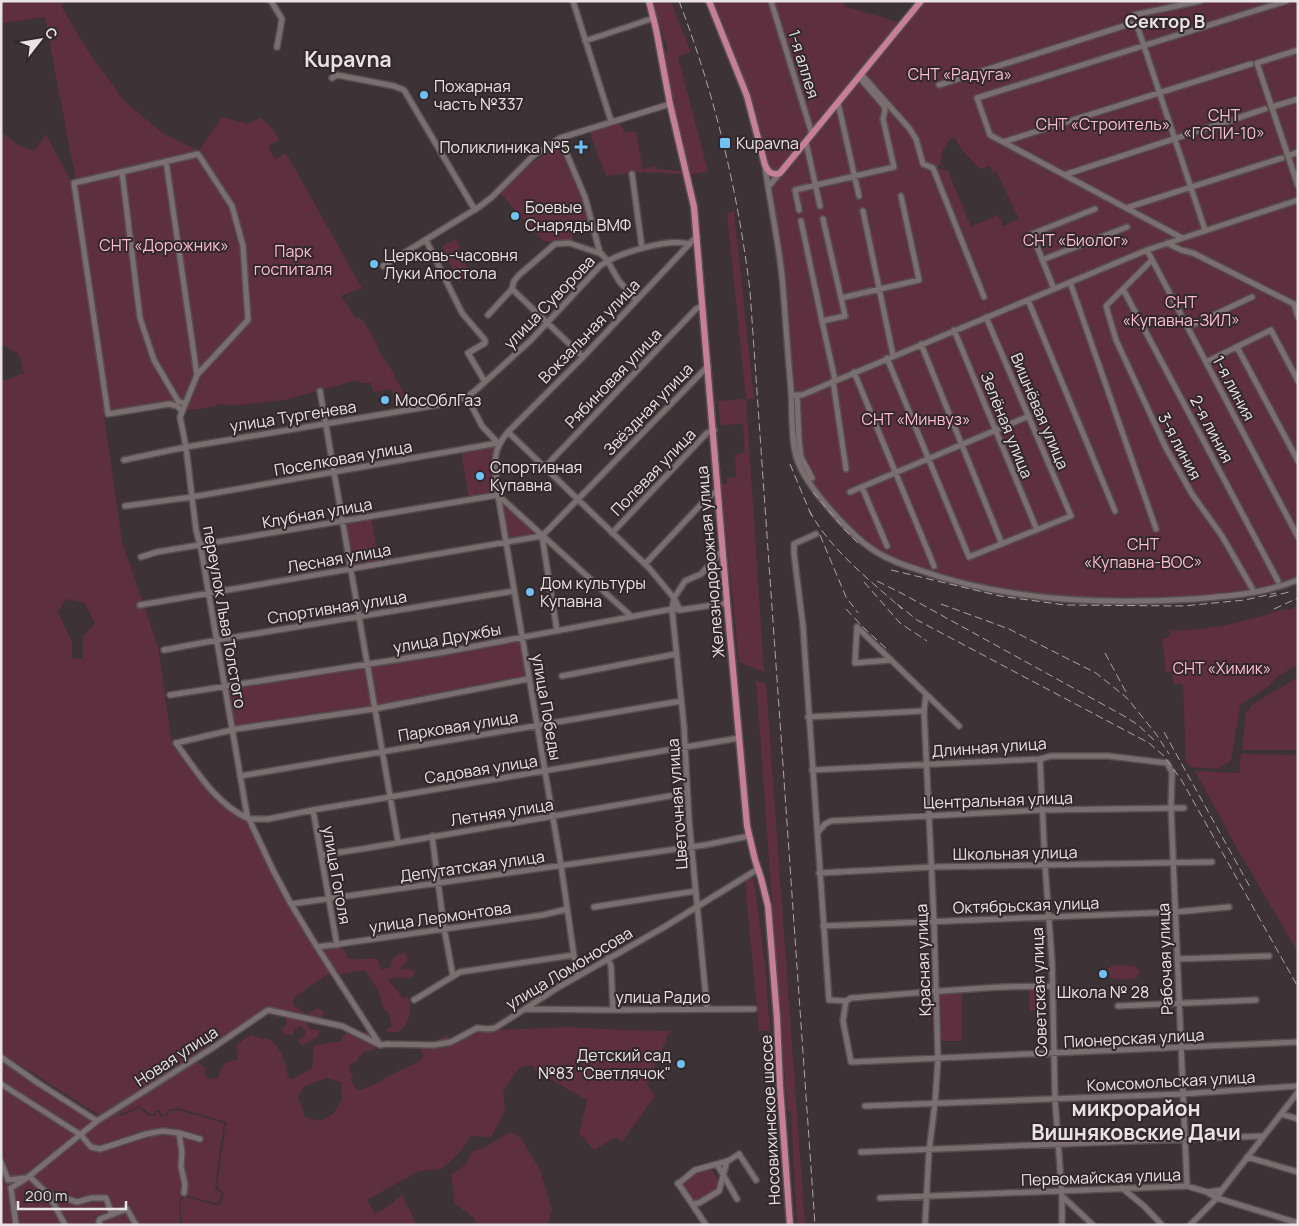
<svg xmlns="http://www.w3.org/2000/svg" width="1299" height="1226" viewBox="0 0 1299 1226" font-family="Manrope,sans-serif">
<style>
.green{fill:#5e2f3f;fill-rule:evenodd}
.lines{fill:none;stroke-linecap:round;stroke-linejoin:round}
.minor-casing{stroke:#574e50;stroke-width:8}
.major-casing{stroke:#574e50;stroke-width:9}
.minor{stroke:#7a6e71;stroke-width:5}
.major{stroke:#c67f97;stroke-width:6}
.rail{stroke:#ada4a7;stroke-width:1;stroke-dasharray:8 4;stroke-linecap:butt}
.poi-dot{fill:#70c1f4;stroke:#32282b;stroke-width:2}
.labels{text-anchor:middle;stroke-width:4;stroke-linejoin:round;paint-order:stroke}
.street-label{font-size:16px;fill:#eae3e5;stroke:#32282b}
.park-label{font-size:16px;fill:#febed1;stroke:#32282b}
.poi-label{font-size:16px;fill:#eae3e5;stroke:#32282b;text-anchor:start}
.neighbourhood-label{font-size:18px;font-weight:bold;fill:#eae3e5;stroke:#32282b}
.district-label{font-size:21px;font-weight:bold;fill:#eae3e5;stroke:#32282b}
</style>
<rect width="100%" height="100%" fill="#3d3235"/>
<!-- green -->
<path class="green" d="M1,1H62L63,9L88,51L124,101L164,134L199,151L222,117L248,124L260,118L273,129L279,140L268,146L275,159L286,153L362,288L341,296L355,317L362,319L376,342L379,351L395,375L396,381L400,385L406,401L407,407L396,409L392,389L373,392L371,383H360L358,380L284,400L239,405L218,404L216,406L199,409L183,410L169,404L104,415L122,542L158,646L171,739L216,793L239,813L250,819L267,857L317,944L340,943L346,953L347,958C356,961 368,957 378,960L381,970L391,967C390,957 397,955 405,952L408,960L399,970L408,969L416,972L410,978L394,977L389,981L403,998L408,997C413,1008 409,1029 396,1032C393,1032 388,1032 384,1031L392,1026C390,1019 391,1013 384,1009L378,990L365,970L336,975L331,972L296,996L293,1001L294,1007H297L307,1015L317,1008L324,1011L322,1018L307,1024L310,1029L320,1030L317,1037L302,1046L298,1040L304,1036L306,1031L301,1026L294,1030L293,1035L284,1034L281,1029L286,1025V1018L271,1008L101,1115L94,1112L1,1053V379L4,381L24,373L18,353L1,345V132L20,146L34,151L46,134L72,183L76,182L45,17L1,23ZM66,599L85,603L95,624L83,636V659L72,658V642L58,612Z
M652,1H671L691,52L678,57L708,171L687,175L662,56L668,50Z
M711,1H843L844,6L901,23L779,171H772L767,164L758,123L750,95Z
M924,1H1298V580L1255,593L1151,602L1084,600L973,586L904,565L860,540L809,481L797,459L782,275L769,191ZM954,137L962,150L979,168L982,169L989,166L993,173L996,171L1019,219L1003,226L998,215L971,227L948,171L937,168L941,164C941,153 944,143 954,137Z
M617,120L625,132H636L643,169L656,166L657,169L681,171V174L638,172L606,176L588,129Z
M563,143L591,219L583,223L573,234V242C562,240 552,244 542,240L500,193L533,162Z
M734,211L754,399H746L764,672L739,662L721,484H727V478L736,477L735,455L745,452L743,424L720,425L718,401L746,399L727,214Z
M456,239L460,248L446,255L442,246Z
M459,251L471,276L458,282L447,257Z
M496,445L491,458L498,494L469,499L461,450Z
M501,499L538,534L508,540Z
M371,518L379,561L352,566L344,522Z
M1298,605V665L1278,676L1269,686L1240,705L1231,761L1218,769L1190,767L1184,759H1186L1183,684H1173L1172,672H1166L1162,639L1169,637L1170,632L1168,630C1208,632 1246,621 1284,609L1289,610Z
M521,640L526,677L371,707L233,727L227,689Z
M1298,677V750H1242L1246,713L1252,705Z
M756,680L766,684L805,1225H797L791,1111H788L787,1106Z
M1241,754L1298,755V952L1239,852L1195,771L1239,773Z
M752,876L755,888L765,965L770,1031H759L745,881Z
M1112,965L1135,966L1140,972L1138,977C1131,981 1117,980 1109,977L1108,970Z
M1029,989H1047V1010H1030Z
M940,992H962V1041H940Z
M568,1027L626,1030L670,1031L647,1084L655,1096L622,1142L616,1137L594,1150L579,1133L587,1100L545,1076H538L537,1071L532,1065L521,1067L512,1077L503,1092L505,1111L491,1137L471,1136L462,1150L442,1169L419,1171L367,1200L375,1214L387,1207L402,1195L417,1225H182L180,1201L186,1197L219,1206L224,1194L217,1187L226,1122L178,1108L168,1110L166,1114L161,1115L160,1111L156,1110L154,1114H150L139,1106L122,1114L119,1108L195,1059L206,1069L205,1075L208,1079L218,1078L220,1074V1070L226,1063L238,1059L236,1045L250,1035L263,1039L267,1038C281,1046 286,1062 288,1078L293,1079L312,1068L314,1046L331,1042H340L347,1031L369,1033L377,1045L375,1049L363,1053L357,1061L349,1065L351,1074L354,1073L351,1080L354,1087L360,1090L378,1083L388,1076L420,1061L424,1056L420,1049L447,1035L451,1040L467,1031ZM326,1078L341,1082L342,1099L333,1114L320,1121L310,1119L304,1116L303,1108L298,1099L303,1087Z
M1,1055L93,1114L101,1117L118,1110L121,1116L139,1108L149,1116H155L157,1112H159L160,1117L167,1115L169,1111L178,1110L224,1123L215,1188L222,1194L218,1204L185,1195L179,1200L180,1225H1Z
M511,1132L521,1138L540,1170L552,1210L547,1225H478L473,1217L455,1204L451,1175L465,1165L473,1151C489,1148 495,1139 511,1132Z
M710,1167L721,1184C715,1196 704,1198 692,1203L680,1185L691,1175Z"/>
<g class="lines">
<!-- minor casing -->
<g class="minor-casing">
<path id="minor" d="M271,1L282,19L277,47
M573,1L611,121
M771,1L812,134
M1136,22L1134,15L1200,1
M585,41L654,18
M1298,50L1257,63L1298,186
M861,74L909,128L916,139L923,164L933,168L984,297
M332,78L337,75L394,86L404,90L475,210
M939,85L1136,22L1205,230
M838,103L859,196
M1272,107L1298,99
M560,138L585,197L600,253L607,260L619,281L636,300
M806,142L820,206
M1003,142L1251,64
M1288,156L1298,152
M166,161L197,375
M765,166C770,203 778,239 782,276C785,310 787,344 790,378C793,401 790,438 797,459C806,487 854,540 880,554C892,561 906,566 919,570C1006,601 1102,605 1193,599C1231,596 1262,594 1298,580
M122,172L140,318L154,360L178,401L185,404
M632,174L642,248
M1064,175L1265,109
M768,187L780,173
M1126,208L1282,158
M799,210L795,190L894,167L883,119L885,110L884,106L859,77
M863,211L893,355
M823,219L841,298
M801,221L822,321
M1182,238L990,135L977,98L1286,1
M426,240L462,313L485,340V343L468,353L485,382
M1167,243L1181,250L1193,253L1294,304L1298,317
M1147,250L1298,537
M1042,260L1127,227
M1152,260L1106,306L1116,340L1166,448L1192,494L1222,536L1252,588
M383,266L479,207L492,197L533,156L560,138L670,104
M1070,282L1156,529
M512,289L583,357
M1054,289L1032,234L1095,209
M1123,289L1278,581
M1028,300L1115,511
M488,315L512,289L514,281L519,275L555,244L569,243L602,254
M1188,327L1252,297
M954,330L1037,530
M921,344L1002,544
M1237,347L1298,461
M887,358L969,557L1071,516L986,317
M1206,362L1271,330L1298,381
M854,372L934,566
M835,380L822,321L845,316L841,298L919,280L901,196
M833,381L846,469
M320,391L398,842
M792,395H802L1147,250L1298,200
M797,395L799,440L801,457L812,478
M467,397L482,426L498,443
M182,411L177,406L169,404L108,414L74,183L198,154L232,206L243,246L248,320L197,375L180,417L186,447L196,530L201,549L247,815L249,819H268L313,810L739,738
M508,432L649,568L674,598L680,610
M124,460L186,447L438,405L467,397L476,390L531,340L600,266C617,253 669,238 689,244
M544,468L696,309L702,306
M862,487L887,546
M850,492L1029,416
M125,506L192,497L498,443
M612,533L707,433L714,430
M816,534L794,544V554L803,626L829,1000L846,1001L851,998C918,993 985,986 1052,986
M543,535L708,366
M542,536L557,631
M141,557L157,552L498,495L632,617
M645,564L707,498L717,491
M140,605L542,536
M857,627L959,726
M857,627L855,663L891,660
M164,650L217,640L514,591
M562,676L676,654
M528,679L374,709L236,729L176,743C197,772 216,804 249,819L273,870L291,904L705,845L749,836
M170,695L439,653L672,609L680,610L727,603
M808,717L924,711
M1040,759L1045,865L1052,961L1055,1099L1062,1196V1225
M812,770L1040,759L1051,756H1108L1167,763L1172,772L1171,808L1187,1186
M240,776L681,701
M313,810L337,945
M818,832L825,824L831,821L1042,810L1184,808
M432,836L444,928L453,976
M321,855L362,849L687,793
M819,873L932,867L1212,862
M291,904L317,947L380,1045
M594,907L696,891
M823,926L1176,912L1229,907
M317,947L543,915L567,909
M608,958L611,966L613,1010
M1177,959L1269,956
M577,977L561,865L498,495C496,469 489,453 508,432L583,357L697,236
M414,1000L460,972L574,955
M846,1001L843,1021L851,1062L1298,1042
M1118,1006L1256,1000
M525,1009L608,1010L754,1009
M707,1009L689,820L684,727L672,609L674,598L685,581L701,574L722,551
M380,1045L387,1044L434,1045L451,1042L477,1028L488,1029L495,1028L559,987L666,926L758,869
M1,1057L38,1083L97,1121
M1,1084L81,1135L91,1147L100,1149L146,1134L163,1131L179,1133L200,1139
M865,1106L1182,1094L1298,1086
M1281,1114L1298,1119
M179,1133L182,1152L181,1167L185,1184L184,1193
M861,1152L1263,1136
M1247,1157L1298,1172
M1,1162L8,1180L25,1178
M29,1176L49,1195L65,1225
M678,1183L706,1225
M678,1184L695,1170L717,1164
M1122,1188L1144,1206L1162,1225
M1208,1192L1222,1190L1298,1092
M49,1195L58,1196L77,1202L91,1198H106L111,1212L114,1213
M1062,1196L1093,1225
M880,1198L1187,1186L1207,1192L1217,1198L1298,1223
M737,1199L717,1164L728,1161L739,1154L756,1180
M692,1204L699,1203L719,1191L727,1161
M16,1225L11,1188L27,1178L97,1121L214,1047L268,1010L342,1026L380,1045
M100,1225L99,1221L100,1219L127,1209L136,1225
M925,1225L929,1151L935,1103L938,1059L934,921L924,711L926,695
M1190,1225L1217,1198L1222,1190"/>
</g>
<!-- major casing -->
<g class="major-casing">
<path id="major" d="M649,1L656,29L670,104L694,207L727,603L747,826L755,860L761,878L768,906L777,1018L780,1086L790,1225
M709,1L747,96L765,165C768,172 772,176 780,173L921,1"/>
</g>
<!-- minor -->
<use href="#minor" class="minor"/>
<!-- major -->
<use href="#major" class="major"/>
<!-- rail -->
<path class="rail" d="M679,1C715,95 738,192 750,291L815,1225
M790,464L812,517
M813,492L845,530L861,546
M809,510C830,550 869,579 902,609
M820,535L846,597L858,613
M891,570L1000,596L1065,605L1183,606L1245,600L1276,593
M877,581L903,594L1124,716L1138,725L1154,740
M864,582L900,623L927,641
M1269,597L1289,592
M897,604L917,620L1149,743L1164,756L1182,781L1298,987
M941,604L1009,629L1096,673L1127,698L1156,734L1169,754
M846,609L864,628L889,651
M1274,609L1298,598
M1105,653L1127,694
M1164,732L1250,887"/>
</g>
<!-- markers -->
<g class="poi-dot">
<circle cx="424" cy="95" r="5"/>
<rect x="719" y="137" width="12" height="12" rx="2.5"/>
<path d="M578.5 139.5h5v5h5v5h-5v5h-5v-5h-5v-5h5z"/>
<circle cx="515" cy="216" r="5"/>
<circle cx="374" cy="264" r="5"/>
<circle cx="385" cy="400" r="5"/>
<circle cx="480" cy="476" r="5"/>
<circle cx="530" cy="592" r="5"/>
<circle cx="1103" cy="974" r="5"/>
<circle cx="681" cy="1064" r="5"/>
</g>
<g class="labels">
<!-- street labels -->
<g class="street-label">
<text transform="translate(804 64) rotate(73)" y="6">1-я аллея</text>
<text transform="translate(549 302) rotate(-46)" y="6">улица Суворова</text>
<text transform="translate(589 331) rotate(-46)" y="6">Вокзальная улица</text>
<text transform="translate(613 378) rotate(-46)" y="6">Рябиновая улица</text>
<text transform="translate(1234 388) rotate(62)" y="6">1-я линия</text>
<text transform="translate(648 409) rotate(-46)" y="6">Звёздная улица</text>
<text transform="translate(1040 411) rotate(67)" y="6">Вишнёвая улица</text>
<text transform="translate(293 416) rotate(-9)" y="6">улица Тургенева</text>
<text transform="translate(1007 425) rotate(68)" y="6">Зелёная улица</text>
<text transform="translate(1212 429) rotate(62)" y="6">2-я линия</text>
<text transform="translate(1180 446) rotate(62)" y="6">3-я линия</text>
<text transform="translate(343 458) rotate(-10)" y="6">Поселковая улица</text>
<text transform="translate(653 472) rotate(-46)" y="6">Полевая улица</text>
<text transform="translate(317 513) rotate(-10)" y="6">Клубная улица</text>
<text transform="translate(339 558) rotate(-10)" y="6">Лесная улица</text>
<text transform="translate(710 562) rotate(-95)" y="6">Железнодорожная улица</text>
<text transform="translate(337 607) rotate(-9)" y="6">Спортивная улица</text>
<text transform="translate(225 617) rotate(80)" y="6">переулок Льва Толстого</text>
<text transform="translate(447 638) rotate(-10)" y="6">улица Дружбы</text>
<text transform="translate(547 707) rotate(80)" y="6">улица Победы</text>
<text transform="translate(458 726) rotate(-9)" y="6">Парковая улица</text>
<text transform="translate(989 747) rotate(-4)" y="6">Длинная улица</text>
<text transform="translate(481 769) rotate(-9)" y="6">Садовая улица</text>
<text transform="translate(998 800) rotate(-2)" y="6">Центральная улица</text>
<text transform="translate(677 804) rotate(-94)" y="6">Цветочная улица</text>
<text transform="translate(502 812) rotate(-9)" y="6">Летняя улица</text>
<text transform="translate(1015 853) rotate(-1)" y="6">Школьная улица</text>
<text transform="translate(472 866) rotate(-8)" y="6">Депутатская улица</text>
<text transform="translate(337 875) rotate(80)" y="6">улица Гоголя</text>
<text transform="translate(1026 905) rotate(-2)" y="6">Октябрьская улица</text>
<text transform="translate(440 917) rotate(-8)" y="6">улица Лермонтова</text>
<text transform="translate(1165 959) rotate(-92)" y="6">Рабочая улица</text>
<text transform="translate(923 960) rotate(-92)" y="6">Красная улица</text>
<text transform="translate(569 968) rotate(-31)" y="6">улица Ломоносова</text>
<text transform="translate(1039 992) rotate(-92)" y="6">Советская улица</text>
<text x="663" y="1003">улица Радио</text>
<text transform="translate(1134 1038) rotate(-3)" y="6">Пионерская улица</text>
<text transform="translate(176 1056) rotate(-33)" y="6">Новая улица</text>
<text transform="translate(1171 1081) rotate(-3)" y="6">Комсомольская улица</text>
<text transform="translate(770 1120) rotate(-93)" y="6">Носовихинское шоссе</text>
<text transform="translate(1101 1177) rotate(-2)" y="6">Первомайская улица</text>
</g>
<!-- park labels -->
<g class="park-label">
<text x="960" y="80">СНТ «Радуга»</text>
<text x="1224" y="121">СНТ<tspan x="1224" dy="18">«ГСПИ-10»</tspan></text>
<text x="1103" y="130">СНТ «Строитель»</text>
<text x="1076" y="246">СНТ «Биолог»</text>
<text x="164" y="251">СНТ «Дорожник»</text>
<text x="293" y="257">Парк<tspan x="293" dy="18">госпиталя</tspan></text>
<text x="1181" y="308">СНТ<tspan x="1181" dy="18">«Купавна-ЗИЛ»</tspan></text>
<text x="916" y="425">СНТ «Минвуз»</text>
<text x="1143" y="550">СНТ<tspan x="1143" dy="18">«Купавна-ВОС»</tspan></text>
<text x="1222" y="674">СНТ «Химик»</text>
</g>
<!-- poi labels -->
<g class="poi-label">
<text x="434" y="92">Пожарная<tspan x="434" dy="18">часть №337</tspan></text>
<text x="736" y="149">Kupavna</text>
<text x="570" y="153" text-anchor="end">Поликлиника №5</text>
<text x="525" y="213">Боевые<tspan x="525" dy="18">Снаряды ВМФ</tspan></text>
<text x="384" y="261">Церковь-часовня<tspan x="384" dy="18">Луки Апостола</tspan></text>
<text x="395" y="406">МосОблГаз</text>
<text x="490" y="473">Спортивная<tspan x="490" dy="18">Купавна</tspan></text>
<text x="540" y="589">Дом культуры<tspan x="540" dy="18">Купавна</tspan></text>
<text x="1103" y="998" text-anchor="middle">Школа № 28</text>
<text x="671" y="1061" text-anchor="end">Детский сад<tspan x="671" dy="18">№83 "Светлячок"</tspan></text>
</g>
<!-- neighbourhood labels -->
<g class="neighbourhood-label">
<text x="1165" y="28">Сектор В</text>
</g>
<!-- district labels -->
<g class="district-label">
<text x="348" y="67">Kupavna</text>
<text x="1136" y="1116">микрорайон<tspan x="1136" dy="24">Вишняковские Дачи</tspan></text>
</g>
</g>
<!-- border -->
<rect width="1299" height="1226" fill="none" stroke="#eae3e5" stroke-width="5"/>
<!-- north arrow -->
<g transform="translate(40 40) rotate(59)" stroke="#32282b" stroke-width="4" paint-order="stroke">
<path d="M0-4L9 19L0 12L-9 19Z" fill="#eae3e5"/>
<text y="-8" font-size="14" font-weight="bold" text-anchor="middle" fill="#eae3e5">С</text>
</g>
<!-- scale -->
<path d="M18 1201v8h108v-8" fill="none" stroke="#eae3e5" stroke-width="2.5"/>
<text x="25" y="1201" font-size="15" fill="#eae3e5" stroke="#32282b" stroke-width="4" paint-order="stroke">200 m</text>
</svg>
